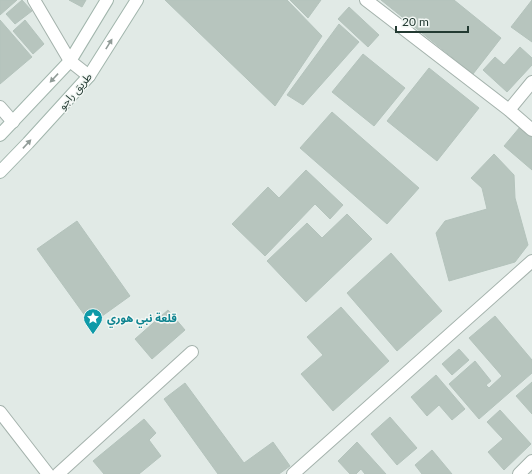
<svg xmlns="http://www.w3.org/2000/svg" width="532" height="474" viewBox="0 0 532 474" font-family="Lato,'Noto Sans Arabic',sans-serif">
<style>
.building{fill:#b7c5be;stroke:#b4c3bc}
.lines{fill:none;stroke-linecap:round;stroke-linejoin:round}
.minor-casing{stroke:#a4b2ac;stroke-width:14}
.secondary-casing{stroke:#a1b5ac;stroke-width:14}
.minor{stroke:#fff;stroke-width:12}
.secondary{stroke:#fff;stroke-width:12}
.oneway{fill:#919c98}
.labels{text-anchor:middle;stroke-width:3;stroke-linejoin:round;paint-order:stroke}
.street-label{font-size:11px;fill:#233a32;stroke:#f2f7f4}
.culture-label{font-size:11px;font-weight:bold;fill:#0d838f;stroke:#f2f7f4;text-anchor:start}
</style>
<rect width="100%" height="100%" fill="#e1eae6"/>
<!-- building -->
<path class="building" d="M0,0H17L0,15Z
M22,0L32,11L15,24L6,14Z
M69,0H86L82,7Z
M165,0H287L322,36L275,106Z
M290,0H321L308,18Z
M381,0H454L501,38L473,74Z
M532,0V42L511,27Z
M349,7L379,35L368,47L338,19Z
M0,20L32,57L0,84Z
M25,20L44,44L33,54L13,31Z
M339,24L359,42L303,105L287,95Z
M520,47L532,58V65L507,92L483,70L495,57L504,65Z
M363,54L405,88L374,126L332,92Z
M429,68L479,108L437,161L387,121Z
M332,112L419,188L387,224L300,148Z
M520,127L532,138V170L504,146Z
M494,154L514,175L515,198L528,245L515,262L449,281L436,233L445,221L487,209L482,188L471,178Z
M306,170L343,205L330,219L315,204L265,256L232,224L268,187L279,198Z
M347,214L372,239L306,302L267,261L307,223L322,238Z
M77,221L130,296L91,324L37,249Z
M391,253L442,311L397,351L347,293Z
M341,307L389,361L333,411L301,374L323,355L307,337Z
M168,310L185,330L152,359L135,339Z
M495,316L532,360V373L479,419L449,384L475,361L491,381L486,385L489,388L502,376L469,338Z
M459,349L469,360L452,375L442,364Z
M436,375L465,409L452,420L439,405L427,416L411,397Z
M532,382V414L516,396Z
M185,383L244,463L273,442L290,466L279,474H218L164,399Z
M500,410L531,444L504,470L488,452L503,439L487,422Z
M390,417L417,448L397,465L371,434Z
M144,419L156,433L149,440L161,456L139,474H104L93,461Z
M357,442L386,474H365L361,469L356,474H350L338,461Z
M432,450L452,474H422L415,465Z"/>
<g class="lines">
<!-- minor casing -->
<g class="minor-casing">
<path id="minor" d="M34,0L70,61L89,76
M366,0L509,110L532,130
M0,107L13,122
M509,110L532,82
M0,412L48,474
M58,474L192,352
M293,474L532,261
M519,474L532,461"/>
</g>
<!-- secondary casing -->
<g class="secondary-casing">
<path id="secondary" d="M0,135L70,61L107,0
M0,172L28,143L89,76L137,0"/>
</g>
<!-- minor -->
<use href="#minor" class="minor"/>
<!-- secondary -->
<use href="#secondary" class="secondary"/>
</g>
<!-- one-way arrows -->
<defs><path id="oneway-solid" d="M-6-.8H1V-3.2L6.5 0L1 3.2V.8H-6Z"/></defs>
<g class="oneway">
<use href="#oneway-solid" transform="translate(109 44) rotate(-58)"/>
<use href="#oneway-solid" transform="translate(54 78) rotate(133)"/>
<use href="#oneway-solid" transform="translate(27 144) rotate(-47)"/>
</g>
<!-- icons -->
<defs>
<g id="sight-pin" transform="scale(1)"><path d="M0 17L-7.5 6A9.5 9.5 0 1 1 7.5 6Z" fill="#0f9aa8" stroke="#f2f7f4"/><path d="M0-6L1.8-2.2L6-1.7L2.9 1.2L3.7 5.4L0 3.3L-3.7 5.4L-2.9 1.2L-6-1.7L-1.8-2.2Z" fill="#fff"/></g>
</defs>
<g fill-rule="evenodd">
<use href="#sight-pin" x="93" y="318"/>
</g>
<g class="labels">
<!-- street labels -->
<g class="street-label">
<text transform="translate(75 91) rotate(-49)" y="4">طريق راجو</text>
</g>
<!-- culture labels -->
<g class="culture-label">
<text x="107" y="322">قلعة نبي هوري</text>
</g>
</g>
<!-- scale -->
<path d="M396 26v6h72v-6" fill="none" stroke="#233a32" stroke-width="2"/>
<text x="402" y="26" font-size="12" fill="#233a32" stroke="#f2f7f4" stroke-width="3" paint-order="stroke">20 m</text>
</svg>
